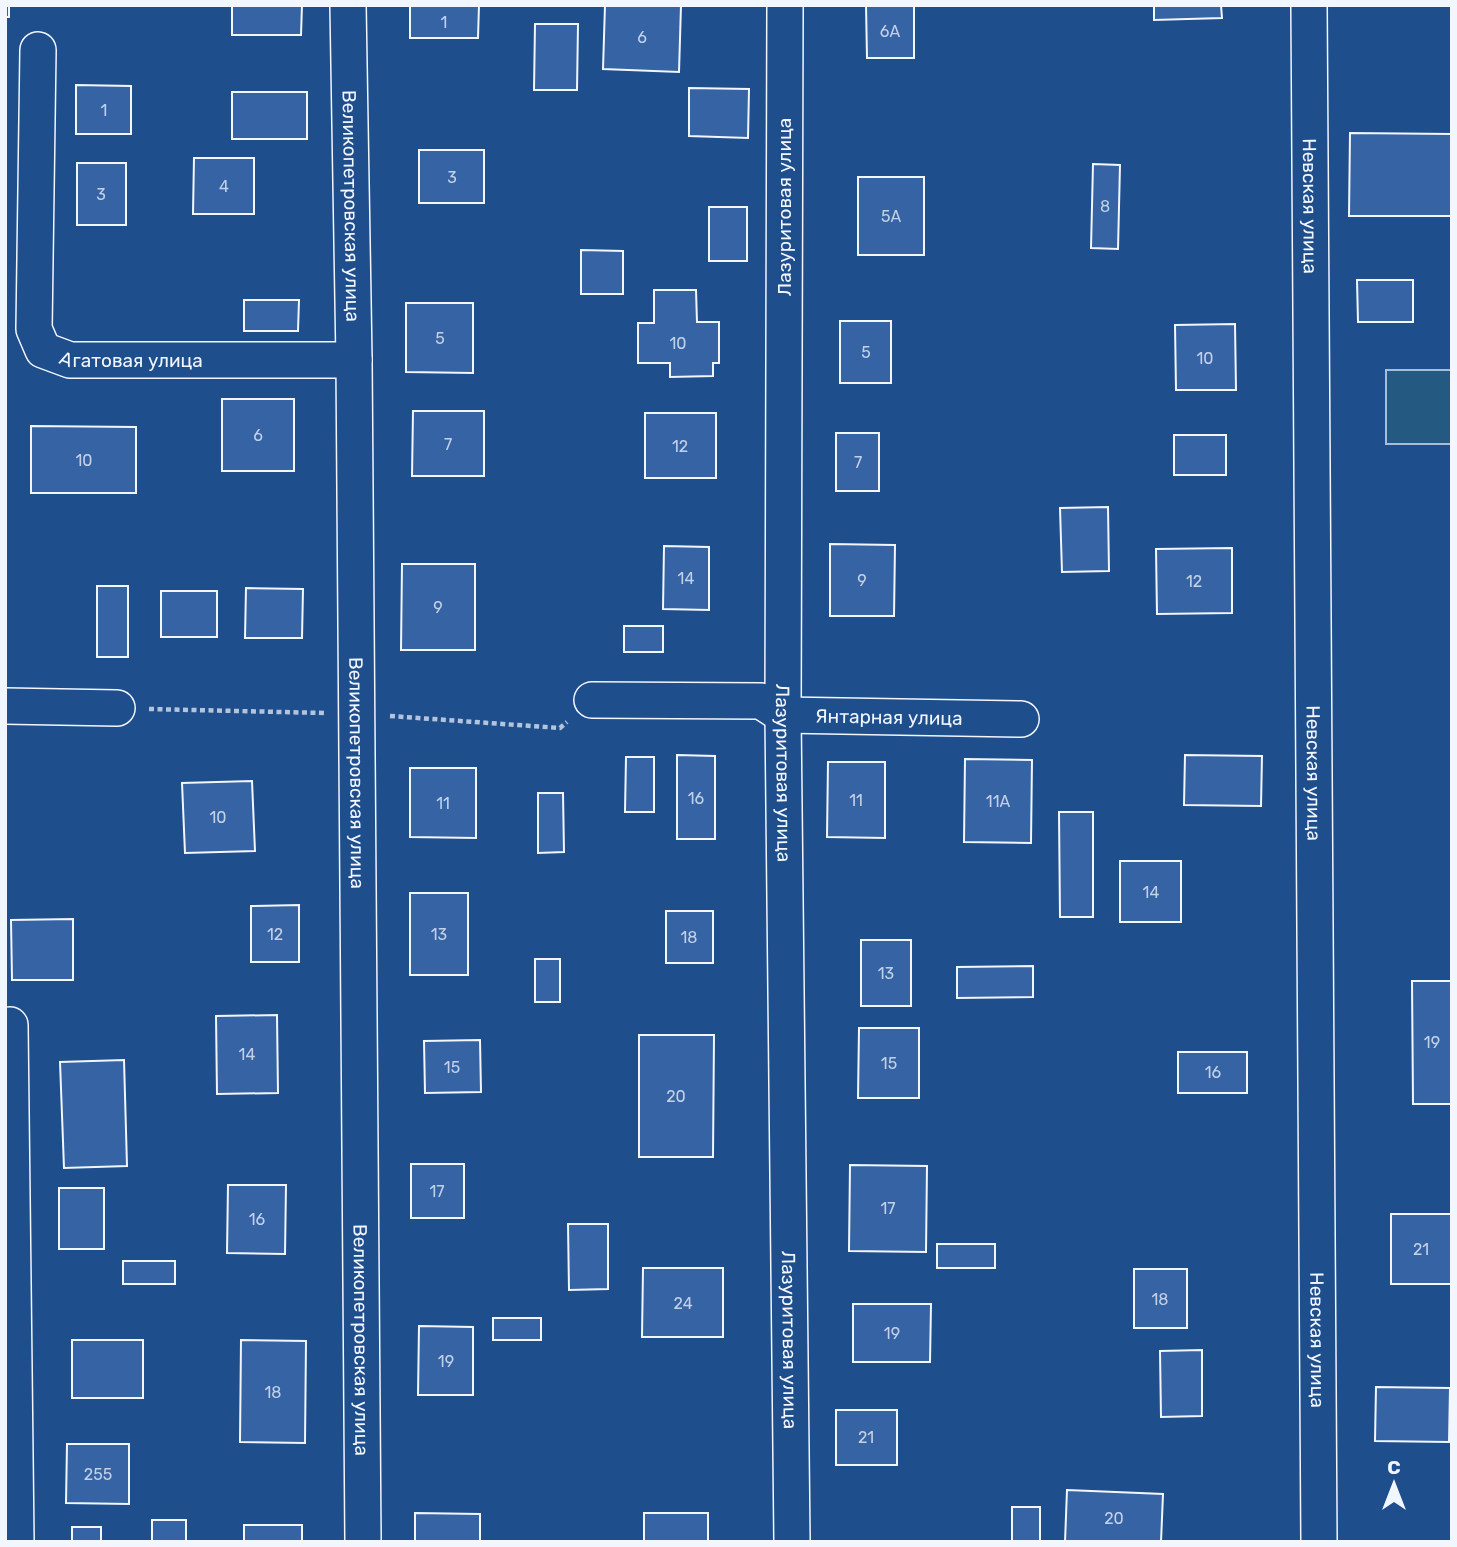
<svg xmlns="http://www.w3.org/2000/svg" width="1457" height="1547" viewBox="0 0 1457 1547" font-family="Rubik,sans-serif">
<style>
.green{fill:#245a82;stroke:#a8bbd7;stroke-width:2}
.building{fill:#3563a3;stroke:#f2f6ff;stroke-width:2}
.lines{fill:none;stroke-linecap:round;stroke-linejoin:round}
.minor-casing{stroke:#f2f6ff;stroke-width:38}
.path{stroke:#b3c4dc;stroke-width:4.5;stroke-dasharray:5 3.5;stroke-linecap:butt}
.minor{stroke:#1f4e8c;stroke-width:35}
.labels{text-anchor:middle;stroke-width:5;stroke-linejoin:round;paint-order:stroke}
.number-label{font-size:16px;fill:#c3d1e8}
.street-label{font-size:19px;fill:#f2f6ff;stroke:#1f4e8c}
</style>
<rect width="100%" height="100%" fill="#1f4e8c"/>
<!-- green -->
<path class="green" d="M1386,370H1452V444H1386Z"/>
<!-- building -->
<path class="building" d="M5,5H9V17H5Z
M232,5H302L301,35H232Z
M410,5H479L478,38H410Z
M605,5H681L679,72L603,69Z
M866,5H914V58H867Z
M1154,5H1221L1222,18L1154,20Z
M535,24H578L577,90H534Z
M76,85L131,86V134H76Z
M689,88L749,89L748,138L689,136Z
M232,92H307V139H232Z
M1350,133L1452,134V216H1349Z
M419,150H484V203H419Z
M194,158H254V214H193Z
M77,163H126V225H77Z
M1093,164L1120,165L1118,249L1091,248Z
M858,177H924V255H858Z
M709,207H747V261H709Z
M581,250L623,251V294H581Z
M1357,280H1413V322H1358Z
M654,290H696L697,322H719V363H713V376L670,377V363H638V323H654Z
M244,300H299L298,331H244Z
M406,303H473V373L406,372Z
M840,321H891V383H840Z
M1235,324L1236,390H1176L1175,325Z
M222,399H294V471H222Z
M413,411H484V476H412Z
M645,413H716V478H645Z
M31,426L136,427V493H31Z
M836,433H879V491H836Z
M1174,435H1226V475H1174Z
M1108,507L1109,571L1062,572L1060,508Z
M830,544L895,545L894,616H830Z
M664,546L709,547V610L663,609Z
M1232,548V613L1157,614L1156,549Z
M402,564H475V650H401Z
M97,586H128V657H97Z
M246,588L303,589L302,638H245Z
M161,591H217V637H161Z
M624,626H663V652H624Z
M677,755L715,756V839H677Z
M1185,755L1262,756L1261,806L1184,805Z
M626,757H654V812H625Z
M965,759L1032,760L1031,843L964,842Z
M828,762H885V838L827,837Z
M410,768H476V838L410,837Z
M252,781L255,851L185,853L182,783Z
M538,793H563L564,852L538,853Z
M1059,812H1093V917H1060Z
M1120,861H1181V922H1120Z
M410,893H468V975H410Z
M299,905V962H251V906Z
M666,911H713V963H666Z
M73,919V980H12L11,920Z
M861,940H911V1006H861Z
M535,959H560V1002H535Z
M1033,966V997L957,998V967Z
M1412,981H1452V1104H1413Z
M277,1015L278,1093L217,1094L216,1016Z
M859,1028H919V1098H858Z
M639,1035H714L713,1157H639Z
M480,1040L481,1092L425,1093L424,1041Z
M1178,1052H1247V1093H1178Z
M124,1060L127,1166L64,1168L60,1062Z
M411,1164H464V1218H411Z
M850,1165L927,1166L926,1252L849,1251Z
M228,1185H286L285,1254L227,1253Z
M59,1188H104V1249H59Z
M1391,1214H1452V1284H1391Z
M568,1224H608V1289L569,1290Z
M937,1244H995V1268H937Z
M123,1261H175V1284H123Z
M643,1268H723V1337H642Z
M1134,1269H1187V1328H1134Z
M853,1304H931L930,1362H853Z
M493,1318H541V1340H493Z
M419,1326L473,1327V1395H418Z
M72,1340H143V1398H72Z
M241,1340L306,1341L305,1443L240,1442Z
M1202,1350V1416L1161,1417L1160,1351Z
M1376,1387L1450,1388L1449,1442L1375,1441Z
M836,1410H897V1465H836Z
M67,1444H129V1504L66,1503Z
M1067,1490L1163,1494L1161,1542H1065Z
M1012,1507H1040V1542H1012Z
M415,1513L480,1514V1542H415Z
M644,1513H708V1542H644Z
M152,1520H186V1542H152Z
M244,1525H302V1542H244Z
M72,1527H101V1542H72Z"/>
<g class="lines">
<!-- minor casing -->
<g class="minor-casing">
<g id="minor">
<path id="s1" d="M348,5L354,360L363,1542"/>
<path id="s2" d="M785,5L783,715L792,1542"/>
<path id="s3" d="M1309,5L1319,1542"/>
<path id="s4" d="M38,50L34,329L43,350L70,360H354"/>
<path id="s5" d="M592,700L761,701L783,715L1021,719"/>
<path d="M5,706L117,708"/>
<path d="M10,1025L16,1542"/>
</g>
</g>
<!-- path -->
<path class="path" d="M149,709L325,713
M390,716L560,728L567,722"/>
<!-- minor -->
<use href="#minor" class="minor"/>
</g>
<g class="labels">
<!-- number labels -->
<g class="number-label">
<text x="444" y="28">1</text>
<text x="890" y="37">6А</text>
<text x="642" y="43">6</text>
<text x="104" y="116">1</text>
<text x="452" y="183">3</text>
<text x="224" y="192">4</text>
<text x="101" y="200">3</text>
<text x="1105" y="212">8</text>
<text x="891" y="222">5А</text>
<text x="440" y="344">5</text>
<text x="678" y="349">10</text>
<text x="866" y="358">5</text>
<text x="1205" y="364">10</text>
<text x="258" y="441">6</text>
<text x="448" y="450">7</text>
<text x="680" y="452">12</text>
<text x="84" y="466">10</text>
<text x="858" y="468">7</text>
<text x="686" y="584">14</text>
<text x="862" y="586">9</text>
<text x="1194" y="587">12</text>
<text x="438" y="613">9</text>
<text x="696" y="804">16</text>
<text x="856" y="806">11</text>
<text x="998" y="807">11А</text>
<text x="443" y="809">11</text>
<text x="218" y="823">10</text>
<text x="1151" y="898">14</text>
<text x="275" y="940">12</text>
<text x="439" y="940">13</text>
<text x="689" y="943">18</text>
<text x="886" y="979">13</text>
<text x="1432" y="1048">19</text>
<text x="247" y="1060">14</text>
<text x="889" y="1069">15</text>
<text x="452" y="1073">15</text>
<text x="1213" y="1078">16</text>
<text x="676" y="1102">20</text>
<text x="437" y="1197">17</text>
<text x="888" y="1214">17</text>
<text x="257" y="1225">16</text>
<text x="1421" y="1255">21</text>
<text x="1160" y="1305">18</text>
<text x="683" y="1309">24</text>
<text x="892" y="1339">19</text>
<text x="446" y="1367">19</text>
<text x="273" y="1398">18</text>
<text x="866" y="1443">21</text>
<text x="98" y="1480">255</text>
<text x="1114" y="1524">20</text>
</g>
<!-- street labels -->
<g class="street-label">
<text dy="7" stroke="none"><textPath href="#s1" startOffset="201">Великопетровская улица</textPath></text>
<text transform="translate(784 207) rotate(-90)" y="7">Лазуритовая улица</text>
<text dy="7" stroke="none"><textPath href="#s3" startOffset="201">Невская улица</textPath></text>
<text dy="7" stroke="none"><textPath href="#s4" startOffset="392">Агатовая улица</textPath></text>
<text dy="7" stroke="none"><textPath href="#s5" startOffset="301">Янтарная улица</textPath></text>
<text dy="7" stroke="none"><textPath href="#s1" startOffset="768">Великопетровская улица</textPath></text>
<text dy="7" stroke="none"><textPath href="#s2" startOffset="768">Лазуритовая улица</textPath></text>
<text dy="7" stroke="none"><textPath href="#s3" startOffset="768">Невская улица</textPath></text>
<text dy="7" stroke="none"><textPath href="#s1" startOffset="1335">Великопетровская улица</textPath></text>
<text dy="7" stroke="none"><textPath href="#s2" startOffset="1335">Лазуритовая улица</textPath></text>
<text dy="7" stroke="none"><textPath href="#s3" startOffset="1335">Невская улица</textPath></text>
</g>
</g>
<!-- border -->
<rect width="1457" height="1547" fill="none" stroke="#f2f6ff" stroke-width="14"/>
<!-- north arrow -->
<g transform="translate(1394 1484)" stroke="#1f4e8c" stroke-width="5" paint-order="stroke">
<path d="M0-5L12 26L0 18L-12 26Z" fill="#f2f6ff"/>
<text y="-10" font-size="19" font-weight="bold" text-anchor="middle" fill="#f2f6ff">С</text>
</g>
</svg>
